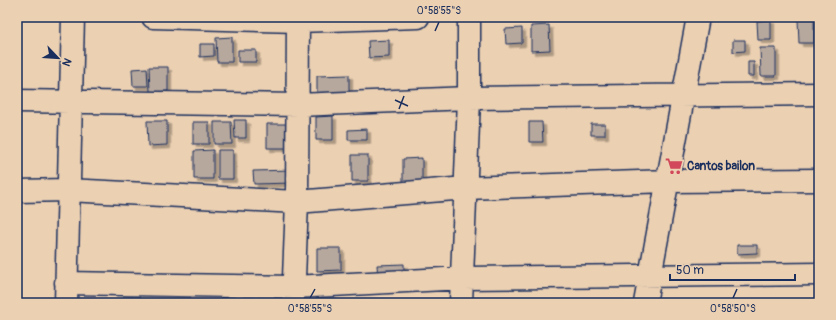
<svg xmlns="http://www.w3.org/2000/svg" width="836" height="320" viewBox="0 0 836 320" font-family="Pangolin,sans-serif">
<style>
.building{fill:#b7a89d;stroke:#1b2f5e;filter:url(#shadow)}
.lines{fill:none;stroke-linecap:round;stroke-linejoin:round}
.minor-casing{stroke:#1b2f5e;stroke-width:25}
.minor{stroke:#ebd0b2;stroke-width:22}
.ticks{fill:none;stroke:#1b2f5e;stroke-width:1.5}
.labels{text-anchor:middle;stroke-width:3.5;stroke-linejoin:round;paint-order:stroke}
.poi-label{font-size:12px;font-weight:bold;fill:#1b2f5e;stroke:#ebd0b2;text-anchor:start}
.neatline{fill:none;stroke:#1b2f5e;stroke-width:1.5}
.ticks-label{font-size:10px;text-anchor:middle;fill:#1b2f5e}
</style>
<defs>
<filter id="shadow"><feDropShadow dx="3.5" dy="3.5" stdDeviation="0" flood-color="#0004"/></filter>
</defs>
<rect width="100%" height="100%" fill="#ebd0b2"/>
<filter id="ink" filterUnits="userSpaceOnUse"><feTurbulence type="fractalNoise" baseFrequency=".025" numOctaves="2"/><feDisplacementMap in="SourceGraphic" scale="8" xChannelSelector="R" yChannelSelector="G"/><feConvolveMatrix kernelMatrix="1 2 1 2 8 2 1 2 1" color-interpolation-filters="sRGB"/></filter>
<g filter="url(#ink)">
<!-- building -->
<path class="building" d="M814,18V43H799L798,19Z
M771,20V40H758L757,21Z
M816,23H819V43H816Z
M549,25L550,50L531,51V26Z
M522,28V43L506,44L505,29Z
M232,37V62H217L216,38Z
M389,40V57L369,58L368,41Z
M733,40H745V51L733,52Z
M200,44H214V56L200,57Z
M760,48H776V76H761Z
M238,50H256V62H238Z
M748,62H754V76H748Z
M149,67H168V91L150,92Z
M147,68L148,86H133L132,69Z
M349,75V95L317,96V76Z
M333,116V140H316V117Z
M234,120H246V138H235Z
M147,121H167V145L148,146Z
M193,122H209V144H193Z
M214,122H231L232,144H214Z
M529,122H542L543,142H529Z
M267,124H287V148H267Z
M591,124H605V135H591Z
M367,129V140H348V130Z
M213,150V179H194V151Z
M218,150H233V179H218Z
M352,155H368V181H352Z
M422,158V182L403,183V159Z
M293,170V183L254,184L253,171Z
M737,245H757V253L737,254Z
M317,248H341V270L317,271Z
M404,264V279H378L377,265Z
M233,292H251V303H233Z"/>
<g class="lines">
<!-- minor casing -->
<g class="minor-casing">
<path id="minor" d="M153,17L298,21L418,17
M17,101L298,105L469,98L819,94
M17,191L68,190L297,202L466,188L668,181L819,180
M66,283L294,287L463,278L819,274
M66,303L73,17
M293,303L297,202L298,17
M461,303L469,98V17
M645,303L698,17"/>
</g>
<!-- minor -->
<use href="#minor" class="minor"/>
</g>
</g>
<!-- ticks -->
<path class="ticks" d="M435,31L439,22M395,100L408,106M399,109L404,96M310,298L315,289M733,298L737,289"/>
<!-- icons -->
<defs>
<g id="supermarket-bare" transform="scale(1.38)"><path d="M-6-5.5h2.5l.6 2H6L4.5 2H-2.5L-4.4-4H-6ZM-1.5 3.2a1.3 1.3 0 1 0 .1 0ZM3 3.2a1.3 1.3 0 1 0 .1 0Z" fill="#d1495b" stroke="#ebd0b2" stroke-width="2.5" paint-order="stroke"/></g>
</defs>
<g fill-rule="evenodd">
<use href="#supermarket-bare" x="674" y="166"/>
</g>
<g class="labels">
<!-- poi labels -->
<g class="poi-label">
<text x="687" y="170">Cantos bailon</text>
</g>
</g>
<!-- margin -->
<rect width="836" height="320" fill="none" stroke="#ebd0b2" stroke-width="44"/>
<!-- north arrow -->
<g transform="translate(58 58) rotate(115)" stroke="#ebd0b2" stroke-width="3" paint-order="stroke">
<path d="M0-3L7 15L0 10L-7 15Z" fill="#1b2f5e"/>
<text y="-6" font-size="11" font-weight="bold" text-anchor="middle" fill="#1b2f5e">N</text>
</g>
<!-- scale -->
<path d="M670 274v6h125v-6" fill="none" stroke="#1b2f5e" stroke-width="2"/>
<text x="676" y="274" font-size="12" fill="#1b2f5e" stroke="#ebd0b2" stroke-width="3" paint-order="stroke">50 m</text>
<rect x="22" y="22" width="792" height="276" class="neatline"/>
<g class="ticks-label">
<text x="439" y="14">0°58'55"S</text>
<text x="310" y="312">0°58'55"S</text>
<text x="733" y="312">0°58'50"S</text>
</g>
</svg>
